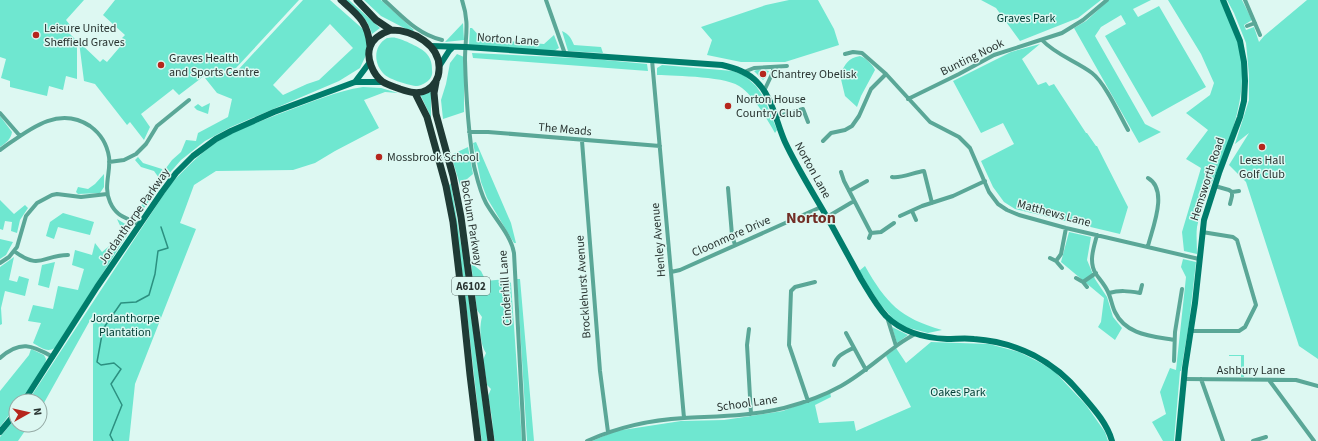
<svg xmlns="http://www.w3.org/2000/svg" width="1318" height="441" viewBox="0 0 1318 441" font-family="'Source Sans 3',sans-serif">
<style>
.green{fill:#6fe7d0;fill-rule:evenodd}
.lines{fill:none;stroke-linecap:round;stroke-linejoin:round}
.stream{stroke:#2c9080;stroke-width:1.5}
.street{stroke:#5aa797;stroke-width:4}
.secondary{stroke:#007d6c;stroke-width:6}
.highway{stroke:#1f3a35;stroke-width:7}
.poi-dot{fill:#b5261d;stroke:#ddf8f2;stroke-width:1.5}
.labels{text-anchor:middle;stroke-width:3;stroke-linejoin:round;paint-order:stroke}
.shield{fill:#ddf8f2;stroke:#5f6f6b;stroke-width:1}
.shield-label{font-size:11px;font-weight:bold;fill:#293431}
.park-label{font-size:12px;fill:#044138;stroke:#ddf8f2}
.poi-label{font-size:12px;fill:#293431;stroke:#ddf8f2;text-anchor:start}
.street-label{font-size:12px;fill:#293431;stroke:#ddf8f2}
.district-label{font-size:16px;font-weight:bold;fill:#722d25;stroke:#ddf8f2}
</style>
<rect width="100%" height="100%" fill="#ddf8f2"/>
<!-- green -->
<path class="green" d="M0,0H84L66,20L70,25L66,30L77,41V79L66,76L63,90L49,86L47,96L10,87V81L1,78L6,59L0,57Z
M115,0H299L236,68L204,76L179,95L173,89L141,114L150,127L144,140L130,122L127,125L95,84L84,81L79,42L100,62L103,59L107,62L125,41L122,38L125,35L103,15Z
M303,0H330L364,30L367,40V53L360,68L339,81L231,127L205,141L181,160L167,176L137,218H133L159,178L154,171L141,167L135,160L138,157L143,163L162,169L163,172L172,160L181,152L186,140L196,141L198,133L228,117L232,99L217,93L205,78L238,70ZM330,24L353,48L319,80L307,84L283,95L273,85Z
M344,0H349L380,28L372,34C368,18 357,11 344,0Z
M364,0H381L414,30L412,32L381,16Z
M789,0H818L834,29L839,45L785,62H741L707,55L712,40L701,27L766,5Z
M981,0H1101L1078,18L1020,41L996,8Z
M1109,0H1151L1133,9L1138,17L1159,6L1206,87L1152,117L1105,36L1126,24L1121,15L1101,27L1095,36L1145,124L1161,132L1139,143L1074,28L1086,21Z
M1168,0H1220C1226,14 1234,27 1238,42C1250,89 1233,133 1215,175C1208,192 1201,208 1197,227C1196,235 1197,245 1197,254L1184,251L1182,232L1201,168L1186,159L1208,130L1186,113L1210,95L1214,83L1201,54Z
M1227,0H1242L1252,20L1244,25L1246,30L1254,27L1259,42L1264,36L1307,0H1318V359L1299,346L1246,182L1229,165L1249,133L1235,144L1249,100V75L1246,43L1234,13Z
M463,23L464,40L445,42Z
M470,28H472L482,39L544,44L554,35L559,48L554,51L469,45Z
M562,31C569,34 571,38 574,45L601,47L603,53L568,51Z
M387,38C389,38 393,37 396,38C402,39 422,48 426,53C431,58 432,64 432,70C433,76 430,80 425,83C423,84 419,86 417,86C410,86 389,79 385,75C373,64 373,46 387,38Z
M1040,44L1022,59L1038,85L1046,82L1049,86L1054,84L1086,133H1087L1096,146H1097L1128,207L1120,234L1015,209L1004,202L993,187L981,161L1014,144L1003,123L981,133L953,81L1011,52Z
M472,53L594,59L647,64L648,71L473,58Z
M457,54L464,57V112L443,119L441,100L446,84L450,63Z
M860,56C866,58 873,65 875,70L861,96L857,107L845,96L840,75C845,64 848,58 860,56Z
M662,65L733,71L745,76L756,86L764,98L777,130L775,133C767,119 755,98 742,88C729,76 676,76 657,75V68Z
M757,70H764L769,71L766,77L763,80L754,71Z
M363,87L381,88L398,93L385,92L364,100L379,128L335,151L315,163L293,170L216,171L194,185L180,223L196,229L135,384L129,441H93V315L40,410V401H28L170,185C184,170 200,153 217,142C239,128 264,120 287,111C312,102 336,91 363,87Z
M431,90V119L435,134L429,113L420,94Z
M210,103L208,114L197,110L194,107L198,104L202,107Z
M0,116L12,132C11,139 6,143 0,147Z
M476,142L511,223L516,243H514L487,198L481,182L473,143Z
M468,147L473,174L460,185L451,155Z
M104,174V187L100,193L78,194L76,192L78,187L88,189L95,184Z
M451,183L463,256L488,441H482L480,429L463,277L448,187Z
M0,200L14,214L25,205L28,208L20,220L17,233L11,231L12,222L5,221L3,230L0,229Z
M63,213L94,222L90,235L58,227L54,239L46,236L50,222Z
M117,219L127,225L129,232L55,348C47,353 40,347 33,343L41,323L28,321L33,305L53,309L58,286L78,290L84,269L72,265L75,250L92,255L95,243L102,252L113,243L123,232Z
M1069,232L1091,237L1087,260L1095,279L1107,297L1113,317L1122,328L1115,340L1098,327L1101,322L1104,298L1061,262Z
M0,239L13,242L6,255L0,259Z
M14,257L9,280L17,282L19,276L29,279L25,296L5,291L1,308L2,324L0,325V267Z
M1183,259L1196,262L1189,323L1181,371H1180L1174,441H1163L1152,422L1166,414L1160,392L1170,368L1176,370L1186,277L1181,267Z
M55,262L49,288L38,285L42,265Z
M471,263L481,271L486,281L506,279L511,283L522,441H495L493,432L492,418L488,396L491,389L487,385L483,360L486,353C480,344 479,328 482,317L477,310Z
M865,266C886,303 900,318 942,330L928,333L905,327L896,322L880,304L859,271Z
M517,279H520L534,441H527Z
M892,327L908,335L897,343Z
M931,342L989,344L1019,352L1039,362L1054,371L1086,405L1105,432L1108,441H592L616,431L681,421L724,420L783,411L830,392L831,397L815,405L819,423L854,421L856,431L911,407L886,356L896,348L906,363Z
M31,349L44,355L46,359L45,365L20,401H16V406L0,427V391L29,355Z
M1229,355H1244V377H1241V356H1229Z
M16,418V425H29L18,441H0V437Z"/>
<g class="lines">
<!-- stream -->
<path class="stream" d="M113,441L110,435L122,405L111,384L121,369L114,363L101,365L97,362L103,329L121,303L136,302L149,295L155,274L158,251L168,248L161,227"/>
<!-- street -->
<path class="street" d="M384,0C402,16 417,34 442,40
M462,0C470,24 465,36 465,60C466,96 468,130 474,166C477,178 480,192 486,203C495,219 511,235 514,253L524,441
M546,0L565,54
M1245,0L1260,35
M1247,26L1255,23
M1042,40C1056,55 1076,61 1092,73C1105,83 1119,114 1128,130
M845,54L853,52L862,53L886,74L930,122L959,137L970,148L989,192L998,204L1007,210L1019,215L1066,228L1199,259
M652,60L684,418
M744,72L754,68L787,66
M764,91L773,72V68
M908,99L959,74L994,55L1062,33L1083,20L1107,0
M0,113L20,136
M776,117L803,109L808,122
M469,132H488L660,146
M582,141L600,371L608,432
M823,141L831,133L845,130L852,126L859,116L871,89L886,74
M0,150C26,132 57,104 90,126C101,134 107,144 109,157C111,172 103,187 110,202C117,218 127,217 140,225
M109,162L124,160L136,154L146,144L157,126L189,100
M841,172L844,181L871,233L869,238
M892,177C900,179 915,172 924,171L932,203
M1148,178C1169,190 1152,229 1148,246
M1215,186L1229,190L1232,192V196L1230,204
M728,188L732,235L735,245
M849,191L867,181
M1232,192L1239,191
M912,211L916,220
M900,216L922,206L953,196L985,181
M827,217L854,201
M871,233L881,232L894,223
M1097,235C1094,247 1088,262 1096,274C1100,280 1105,285 1108,292C1111,298 1112,306 1115,312C1126,335 1152,336 1174,340
M14,251C41,271 42,255 68,255
M1050,258L1056,261L1062,268
M1056,261L1061,254L1066,228
M0,263L9,257L17,247L26,216L37,203L52,195L57,194L81,197L107,194
M671,272L680,270L821,207
M1076,278L1083,282L1087,287
M1083,282L1096,273
M1109,293C1120,290 1128,291 1140,293L1142,285
M887,317L896,346
M749,329L747,345L751,414
M1192,331H1239L1245,327L1256,305L1237,240L1233,237L1202,232
M846,333L866,370
M0,358C20,340 32,345 53,357
M1174,361L1175,332L1182,289
M834,365C837,355 844,353 853,348
M1184,379L1296,380L1318,386
M1201,379L1223,441
M1269,380L1314,441
M808,401L789,345L791,291L795,287L815,282
M587,441C618,427 649,420 684,418C717,416 751,416 784,408C803,403 823,396 841,386C861,375 877,360 895,347C901,342 908,338 915,334
M1253,441L1266,437"/>
<!-- secondary -->
<path class="secondary" d="M431,46L466,47L722,65C735,68 748,72 757,82C773,98 776,122 785,142C798,170 817,199 832,226C842,244 851,261 861,279C869,292 876,305 886,316C902,332 925,338 947,339C956,339 965,338 974,339C1017,342 1054,361 1081,394C1093,408 1107,423 1112,441
M440,65L449,51L453,47
M355,82L370,62
M24,401L97,287L162,192L176,173L193,156L216,139L231,131L274,112L355,82H383
M0,432L16,413
M1178,441L1185,368L1195,303L1204,220L1219,173L1240,117L1244,101L1245,81L1244,62L1240,41L1223,0"/>
<!-- highway -->
<path class="highway" d="M341,0C358,15 368,22 370,46
M357,0L376,20L391,30
M391,30C413,30 441,45 439,70C439,78 434,86 427,90C418,95 409,92 400,89C395,87 388,85 383,82C373,75 366,58 370,47C373,38 382,33 391,30Z
M436,82L434,93L436,114L453,176L461,217L491,441
M415,93L427,117L446,186L453,222L463,307L470,375L478,441"/>
</g>
<!-- markers -->
<g class="poi-dot">
<circle cx="36" cy="35" r="4"/>
<circle cx="161" cy="65" r="4"/>
<circle cx="763" cy="74" r="4"/>
<circle cx="728" cy="106" r="4"/>
<circle cx="1262" cy="147" r="4"/>
<circle cx="379" cy="157" r="4"/>
</g>
<g class="labels">
<!-- shield labels -->
<rect class="shield" x="452" y="277" width="38" height="18" rx="3"/>
<g class="shield-label">
<text x="471" y="290">A6102</text>
</g>
<!-- park labels -->
<g class="park-label">
<text x="1026" y="22">Graves Park</text>
<text x="125" y="322">Jordanthorpe<tspan x="125" dy="14">Plantation</tspan></text>
<text x="958" y="396">Oakes Park</text>
</g>
<!-- poi labels -->
<g class="poi-label">
<text x="44" y="32">Leisure United<tspan x="44" dy="14">Sheffield Graves</tspan></text>
<text x="169" y="62">Graves Health<tspan x="169" dy="14">and Sports Centre</tspan></text>
<text x="771" y="78">Chantrey Obelisk</text>
<text x="736" y="103">Norton House<tspan x="736" dy="14">Country Club</tspan></text>
<text x="387" y="161">Mossbrook School</text>
<text x="1262" y="164" text-anchor="middle">Lees Hall<tspan x="1262" dy="14">Golf Club</tspan></text>
</g>
<!-- street labels -->
<g class="street-label">
<text transform="translate(508 39) rotate(4)" y="4">Norton Lane</text>
<text transform="translate(972 57) rotate(-26)" y="4">Bunting Nook</text>
<text transform="translate(565 129) rotate(5)" y="4">The Meads</text>
<text transform="translate(813 170) rotate(61)" y="4">Norton Lane</text>
<text transform="translate(1207 179) rotate(-72)" y="4">Hemsworth Road</text>
<text transform="translate(1054 213) rotate(15)" y="4">Matthews Lane</text>
<text transform="translate(134 216) rotate(-55)" y="4">Jordanthorpe Parkway</text>
<text transform="translate(472 223) rotate(81)" y="4">Bochum Parkway</text>
<text transform="translate(731 236) rotate(-24)" y="4">Cloonmore Drive</text>
<text transform="translate(658 240) rotate(-95)" y="4">Henley Avenue</text>
<text transform="translate(583 287) rotate(-94)" y="4">Brocklehurst Avenue</text>
<text transform="translate(505 288) rotate(-94)" y="4">Cinderhill Lane</text>
<text x="1251" y="374">Ashbury Lane</text>
<text transform="translate(747 403) rotate(-8)" y="4">School Lane</text>
</g>
<!-- district labels -->
<g class="district-label">
<text x="811" y="223">Norton</text>
</g>
</g>
<!-- north arrow -->
<g transform="translate(28 413) rotate(82)"><circle r="19" fill="#ddf8f2" stroke="#95aaa5"/>
<path d="M0-3L7 15L0 10L-7 15Z" fill="#b5261d"/>
<text y="-6" font-size="11" font-weight="bold" text-anchor="middle" fill="#293431">N</text>
</g>
</svg>
